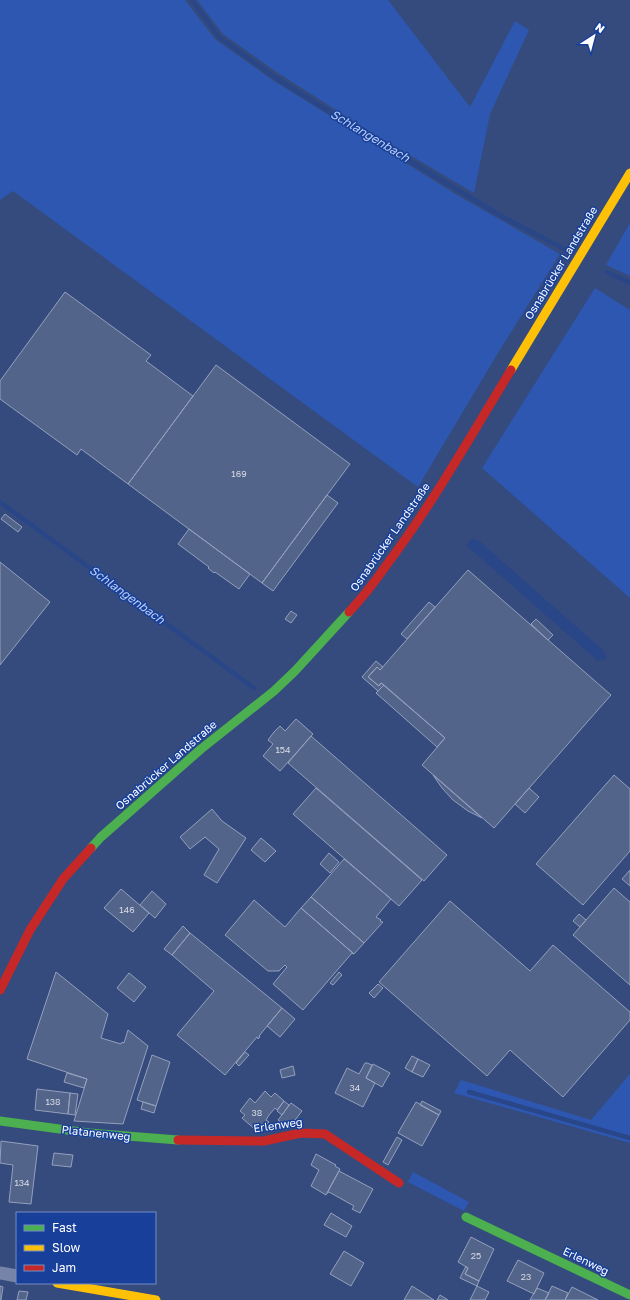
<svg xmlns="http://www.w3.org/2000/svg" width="630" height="1300" viewBox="0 0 630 1300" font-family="'Golos Text',sans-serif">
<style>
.green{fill:#2d57b0}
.water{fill:#294688}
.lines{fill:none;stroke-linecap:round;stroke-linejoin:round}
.stream{stroke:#294688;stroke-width:4.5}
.building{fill:#53648b;stroke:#94a0bc}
.street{stroke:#7584a8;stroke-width:13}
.fast{stroke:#4caf50;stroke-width:9}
.slow{stroke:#ffc107;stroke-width:9}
.jam{stroke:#c62828;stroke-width:9}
.labels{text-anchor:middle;stroke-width:3;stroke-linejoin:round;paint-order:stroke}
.number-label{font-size:9px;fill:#d4d8e2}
.street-label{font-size:11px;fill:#fff;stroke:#18409a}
.water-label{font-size:12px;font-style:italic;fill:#bacef8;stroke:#18409a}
</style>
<rect width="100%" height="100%" fill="#354b7d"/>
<!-- green -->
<path class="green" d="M0,0H185L215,39L271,79L457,195L560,254L501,348L418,487L13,191L0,200Z
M197,0H388L470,107L515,21L529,30L490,114L474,193L369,131L275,71L223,34Z
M630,223V276L606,265Z
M595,288L630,310V598L482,468Z
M630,1074V1143L454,1093L461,1080L591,1120Z
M413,1172L469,1202L464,1211L408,1182Z"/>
<!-- water -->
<path class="water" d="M475,539L478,540L604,651L606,658L598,661L467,546L470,540Z"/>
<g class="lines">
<!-- stream -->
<path class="stream" d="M192,0L219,37L273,76L368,136L503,217L566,250
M607,272L630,283
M0,502L254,688
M469,1092L630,1138"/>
</g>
<!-- building -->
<path class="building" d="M65,292L151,355L146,361L193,396L128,484L81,449L77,455L0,399V381Z
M216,365L350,464L262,583L128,484Z
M327,495L338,503L273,591L262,583Z
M5,514L22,527L18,532L1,519Z
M189,529L250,574L239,589L215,572L214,573L208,568L209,567L178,544Z
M0,562L50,602L0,665Z
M468,570L611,695L494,828L422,765L445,738L381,683L379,686L368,677L377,667L380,670Z
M429,602L435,607L407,639L401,634Z
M291,611L297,615L291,623L285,619Z
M536,619L553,635L548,640L531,624Z
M376,661L383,667L380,670L377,667L368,677L379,686L381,683L384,685L378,691L362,677Z
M384,685L445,738L437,747L376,693Z
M296,719L313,734L280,771L263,756L273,744L268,740L274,732L280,726L285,731Z
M311,736L447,855L424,881L288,763Z
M433,775L482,818L468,811L453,800L442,788Z
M614,775L630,789V851L583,905L536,864Z
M316,788L422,880L399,906L293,814Z
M529,788L539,797L525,813L515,804Z
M212,809L222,821L246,838L217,883L204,875L219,849L205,837L190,849L180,837Z
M261,838L276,851L265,862L251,850Z
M329,853L339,862L330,873L320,864Z
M344,859L391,899L376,917L381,920L380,921L382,922H383L364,943L311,897Z
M630,870V886L622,879Z
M614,888L630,902V985L573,935Z
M121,889L149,913L133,932L104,908Z
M152,891L166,904L155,918L140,905Z
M311,897L364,943L354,954L301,908Z
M254,900L285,927L301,908L354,954L352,953L303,1010L273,984L287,967L285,965L279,971H268L225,935Z
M450,901L530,971L553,945L630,1012V1020L563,1097L510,1050L487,1076L379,982Z
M579,914L586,920L580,927L573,921Z
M183,926L190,933L172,955L164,949Z
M190,933L282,1008L259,1036L260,1037L258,1039L257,1037L225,1075L177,1035L214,991L172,955Z
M56,972L108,1014L101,1038L121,1044L122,1042L124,1043L128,1030L148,1046L123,1124L74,1121L87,1079L27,1059Z
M339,972L342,975L333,985L330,983Z
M129,973L146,987L134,1002L117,988Z
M378,984L383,988L374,998L369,993Z
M282,1008L295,1019L280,1037L267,1026Z
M245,1052L249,1055L239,1066L236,1063Z
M152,1055L170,1062L156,1106L137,1100Z
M412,1056L418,1059L412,1072L405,1068Z
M418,1059L430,1065L423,1077L412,1072Z
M365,1063H367L372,1065L366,1078L375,1083L363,1107L335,1093L347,1068L359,1074Z
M373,1064L390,1073L382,1087L366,1078Z
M293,1066L295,1075L282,1078L280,1070Z
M67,1073L87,1079L84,1088L64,1082Z
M37,1089L70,1093L68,1114L35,1110Z
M265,1091L271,1097L275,1093L284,1101L277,1110L275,1108L269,1115L266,1120L269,1122L265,1126L263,1124L257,1131L242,1118L245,1115L240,1111L250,1098L255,1103Z
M70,1093L78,1094L75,1115L68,1114Z
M284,1101L289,1105L282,1115L277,1111Z
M422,1101L441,1111L439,1115L420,1105Z
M143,1102L156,1106L154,1113L141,1109Z
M416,1102L439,1115L422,1146L398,1133Z
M291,1103L302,1111L289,1128L278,1120Z
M397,1137L402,1140L388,1165L383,1162Z
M1,1141L38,1146L31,1204L9,1202L13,1165L0,1163Z
M54,1153L73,1155L71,1167L52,1165Z
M316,1154L336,1165L335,1166L340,1169L326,1195L311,1186L319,1170L311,1165Z
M339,1171L373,1189L360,1213L352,1209L354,1206L329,1192L327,1193Z
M331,1213L352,1226L346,1237L324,1225Z
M471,1237L494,1249L479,1281L465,1274L468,1268L458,1262Z
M344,1251L364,1263L351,1286L330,1274Z
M518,1260L544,1273L534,1294L507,1281Z
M466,1266L468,1268L465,1274L479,1281L477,1286L460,1278Z
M0,1286L3,1287L1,1300H0Z
M412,1286L434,1300H404Z
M477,1286L489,1292L485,1300H470Z
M552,1286L568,1293L565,1300H545Z
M572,1287L598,1300H565Z
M537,1288L549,1293L545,1300H530Z
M19,1291L28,1292L26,1300H17Z
M440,1295L448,1300H437Z"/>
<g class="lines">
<!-- street -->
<path class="street" d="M0,1273L17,1276"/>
<!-- fast -->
<path class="fast" d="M91,848L101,837L201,749L274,691L295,671L349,612
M0,1121L89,1133L178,1140
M466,1217L630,1295"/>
<!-- slow -->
<path class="slow" d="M511,370L630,173
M57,1283L156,1300"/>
<!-- jam -->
<path class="jam" d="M349,612C362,598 374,583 385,567C432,505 470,437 511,370
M0,990L30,930L63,879L91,848
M178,1140L264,1141L301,1133L325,1134L399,1183"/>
</g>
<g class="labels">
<!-- number labels -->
<g class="number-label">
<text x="239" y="477">169</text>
<text x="283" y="753">154</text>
<text x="127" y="913">146</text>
<text x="355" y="1091">34</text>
<text x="53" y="1105">138</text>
<text x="257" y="1116">38</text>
<text x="22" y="1186">134</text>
<text x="476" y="1259">25</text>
<text x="526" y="1280">23</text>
</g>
<!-- street labels -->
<g class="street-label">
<text transform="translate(561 263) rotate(-59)" y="4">Osnabrücker Landstraße</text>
<text transform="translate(390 537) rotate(-55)" y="4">Osnabrücker Landstraße</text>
<text transform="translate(166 765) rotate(-41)" y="4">Osnabrücker Landstraße</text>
<text transform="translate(278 1125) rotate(-8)" y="4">Erlenweg</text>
<text transform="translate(96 1133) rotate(6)" y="4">Platanenweg</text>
<text transform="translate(586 1261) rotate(26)" y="4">Erlenweg</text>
</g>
<!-- water labels -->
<g class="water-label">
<text transform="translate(370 136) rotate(31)" y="4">Schlangenbach</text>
<text transform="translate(127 595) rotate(36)" y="4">Schlangenbach</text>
</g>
</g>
<!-- legend -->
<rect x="16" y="1212" width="140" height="72" fill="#18409a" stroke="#748cc2"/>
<rect x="24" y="1225" width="20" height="6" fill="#4caf50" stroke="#748cc2"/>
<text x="52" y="1232" font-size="12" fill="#ffffff">Fast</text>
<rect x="24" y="1245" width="20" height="6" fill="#ffc107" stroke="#748cc2"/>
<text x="52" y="1252" font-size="12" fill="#ffffff">Slow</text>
<rect x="24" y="1265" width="20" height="6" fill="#c62828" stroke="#748cc2"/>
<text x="52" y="1272" font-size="12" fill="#ffffff">Jam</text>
<!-- north arrow -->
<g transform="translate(594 36) rotate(36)" stroke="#18409a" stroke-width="3" paint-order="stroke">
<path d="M0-3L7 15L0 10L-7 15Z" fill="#ffffff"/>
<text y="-6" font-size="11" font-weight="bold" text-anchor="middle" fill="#ffffff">N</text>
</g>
</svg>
